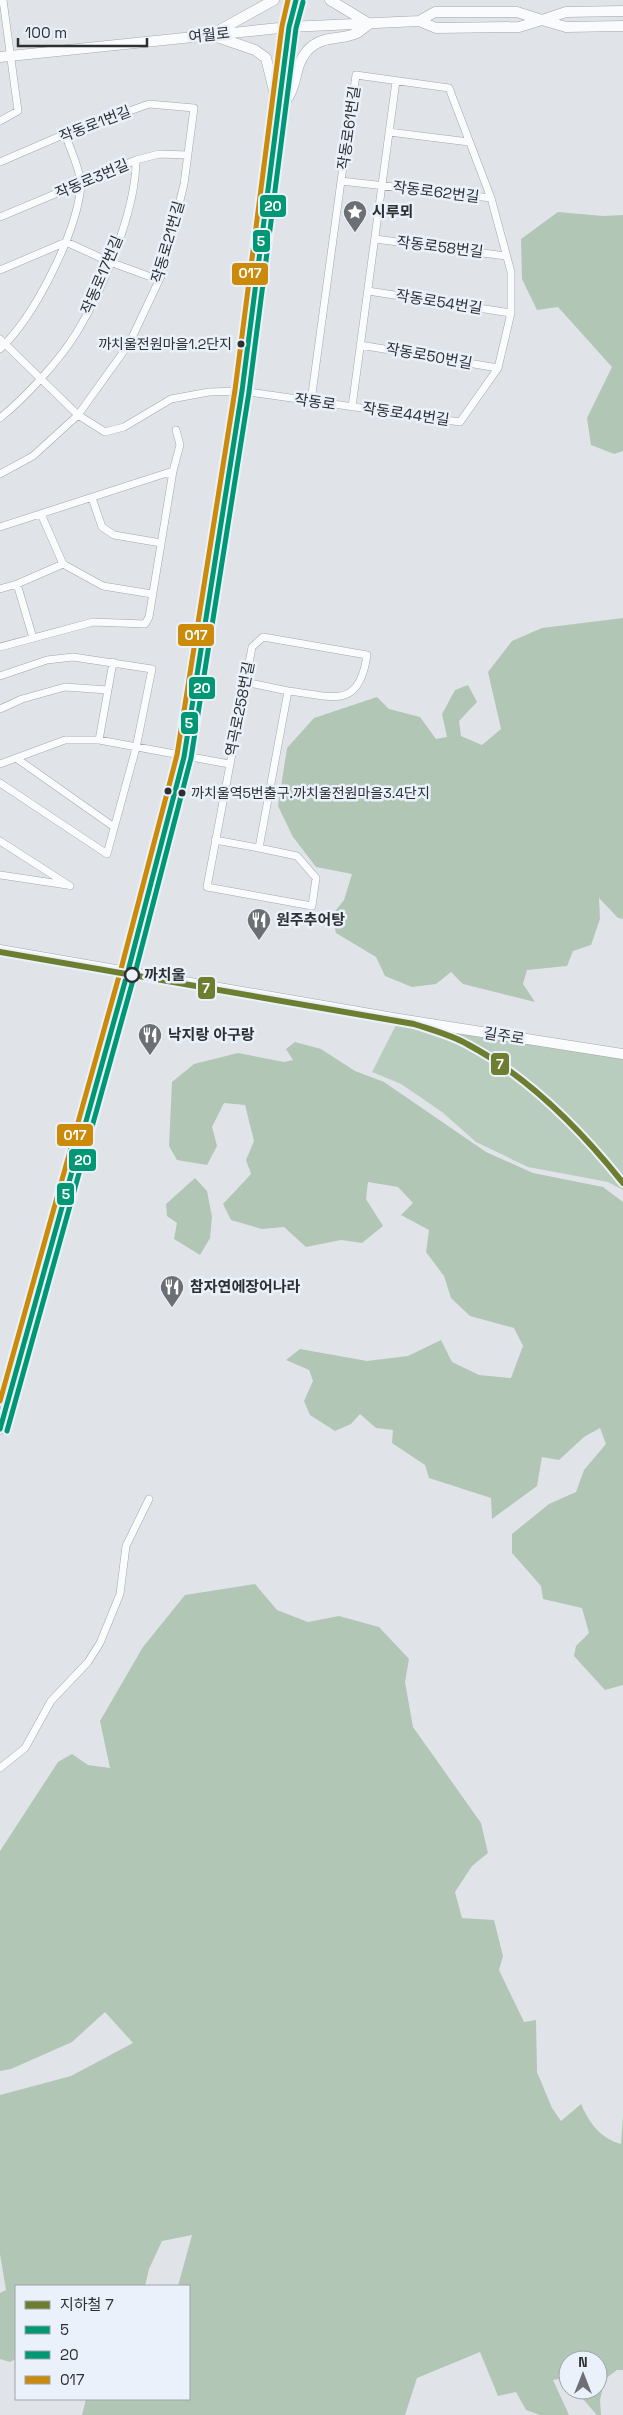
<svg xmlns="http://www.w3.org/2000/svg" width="623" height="2415" viewBox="0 0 623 2415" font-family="'Space Grotesk','Noto Sans KR',sans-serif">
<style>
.green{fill:#b9cdbe}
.forest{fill:#b1c6b5}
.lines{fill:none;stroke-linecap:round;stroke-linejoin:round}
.street-casing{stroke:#a3a6a9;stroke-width:8}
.secondary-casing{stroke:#a3a6a9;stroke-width:11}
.street{stroke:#fafbfc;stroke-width:7}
.secondary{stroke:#fafbfc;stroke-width:10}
.bus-1-casing{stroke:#eaf1fa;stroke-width:9}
.bus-2-casing{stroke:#eaf1fa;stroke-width:9}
.bus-3-casing{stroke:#eaf1fa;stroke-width:9}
.bus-1{stroke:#009775;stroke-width:5}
.bus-2{stroke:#009775;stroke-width:5}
.bus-3{stroke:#cb8a0a;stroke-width:5}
.metro-1-casing{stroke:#eaf1fa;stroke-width:10}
.metro-1{stroke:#6e7e31;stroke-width:6}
.bus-dot{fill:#2d3033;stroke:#eaf1fa;stroke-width:2}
.stop-dot{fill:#eaf1fa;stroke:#2d3033;stroke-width:2.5}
.labels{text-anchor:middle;stroke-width:5;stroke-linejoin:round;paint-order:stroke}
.bus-label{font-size:14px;fill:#2d3033;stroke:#eaf1fa;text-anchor:end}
.street-label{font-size:15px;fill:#2d3033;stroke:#eaf1fa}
.poi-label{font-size:15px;font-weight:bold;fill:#2d3033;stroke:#eaf1fa;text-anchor:start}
.stop-label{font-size:15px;font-weight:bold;fill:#2d3033;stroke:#eaf1fa;text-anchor:start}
.line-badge{stroke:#eaf1fa;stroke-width:2}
.badge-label{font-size:14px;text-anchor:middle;font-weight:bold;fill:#fff}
</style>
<rect width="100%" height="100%" fill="#e0e4e9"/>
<!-- green -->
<path class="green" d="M399,1019L623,1054V1190L608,1182L528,1167L476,1142L442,1112L401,1084L372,1072Z"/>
<!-- forest -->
<path class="forest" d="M558,212L603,216L623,215V451L614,454L591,445L587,418L612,367L558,307L537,310L522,279L521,239Z
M623,618V919L618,918L599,898L600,919L591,945L573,951L567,966L527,970L523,984L535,1002L463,984L451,972L436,984L412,987L385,976L376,957L336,933L332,915L344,900L352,874L316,867L293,837L278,806L287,748L314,718L377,697L389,709L420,717L436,739L447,737L442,714L455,690L468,685L477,702L459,721L461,736L482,745L501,729L488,672L512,641L542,628Z
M295,1042L321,1049L355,1071L384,1082L486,1152L533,1173L603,1187L623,1202V1685L605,1690L574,1656L576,1646L589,1633L582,1608L543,1599L541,1586L512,1553V1534L549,1504L576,1492L584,1470L606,1444L600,1428L584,1437L559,1460L542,1457L537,1486L492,1519L491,1498L429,1478L425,1465L392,1443L393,1430L376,1428L360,1414L351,1424L335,1431L310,1415L304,1401L313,1381L309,1370L286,1360L300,1349L367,1361L408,1356L441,1340L452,1362L479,1375L511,1378L523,1346L514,1328L470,1316L451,1298L444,1276L426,1252L429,1230L401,1215L413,1203L398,1187L368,1182L366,1199L383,1226L362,1243L341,1240L306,1247L284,1227L262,1229L231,1220L223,1204L251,1174L246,1160L254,1141L245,1105L224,1103L212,1127L217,1146L207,1165L177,1160L169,1146L172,1082L194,1064L238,1053L284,1062L293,1060L286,1049Z
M195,1178L207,1191L212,1217L210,1238L200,1255L174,1239L177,1223L167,1216L166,1204Z
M255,1584L277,1610L308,1622L339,1616L379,1627L409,1659L405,1682L413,1727L481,1823L488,1853L472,1866L455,1892L462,1918L494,1920L503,1956L499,1970L524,2022L536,2020L537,2072L552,2108L561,2121L581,2104C590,2124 600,2138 621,2144L623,2116V2370H617L605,2379L600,2400L601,2415H597L575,2390H598V2360H568V2382L565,2378L553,2380L569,2415H540L526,2410L516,2392L498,2396L480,2352L417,2378L405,2415H82L86,2399H189V2286H178L192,2235L162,2241L149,2269L145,2286H16V2359L10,2362L0,2359V2293L6,2290L0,2254V2095L71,2076L133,2043L105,2012L72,2042L11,2069L0,2071V1851L58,1762L72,1754L88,1765L110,1768L100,1721L143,1647L185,1595Z"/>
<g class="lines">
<!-- street casing -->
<g class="street-casing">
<path id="street" d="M0,121L18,111L3,0
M389,132L469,142
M0,162L65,134L149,104L194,108L184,184L162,274L129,344L78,415L33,456L0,474
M0,217L136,160L159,154L188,155
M375,239L506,256
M0,270L66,242L110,262L159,280
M368,291L511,313
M0,339L78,415L105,432L124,427L171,399L209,392L242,391L460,422L498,368L511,313V272L491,198L449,88L356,75L341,181L491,198
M360,345L498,368
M0,349C35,316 76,234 81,186C82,174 69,146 65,134
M311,401L341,181
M352,407L396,81
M0,418C25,398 60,360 77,332C103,289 136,211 136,160
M92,498L102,527L114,535L161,543
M41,514L63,564L103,586L152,594
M0,527L173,471
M17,584L33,638
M0,589L17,584L63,564
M263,637L367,655C359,711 332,696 288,691L259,848L297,856L316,878L312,906L207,887L252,647Z
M0,647L93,622L145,624L149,617L173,471L180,445L176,430
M0,676L47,660L73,657L152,669L136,748L107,854L0,783
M245,682L288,691
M108,690L113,662
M0,709L22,699L65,687L108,690L99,740
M16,758L114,827
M0,764L65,740H99L229,764
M215,840L259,848
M0,841L70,886
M0,875L67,885
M0,1768L25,1748L51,1701L88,1662L100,1643L120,1594L126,1546L149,1499"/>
</g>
<!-- secondary casing -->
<g class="secondary-casing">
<path id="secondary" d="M330,0L368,23
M419,21L435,12H517L542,20L566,12L623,11
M216,32L274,0
M214,36L255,50L266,58L277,103
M0,57L289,27L419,21L436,28L519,27L542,20L566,27L623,26
M278,109C301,88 291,70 307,51C322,34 340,41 357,33C361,31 366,26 369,24
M0,950L399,1019L623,1054
M0,1429L128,971L184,757L242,391L289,27L296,0"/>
</g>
<!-- street -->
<use href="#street" class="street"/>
<!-- secondary -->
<use href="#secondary" class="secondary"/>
<!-- bus-1 casing -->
<g class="bus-1-casing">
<path id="bus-1" d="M0,1429L128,971L184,757L242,391L289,27L296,0"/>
</g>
<!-- bus-2 casing -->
<g class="bus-2-casing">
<path id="bus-2" d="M7,1431L135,973L191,758L249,392L296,28L303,2"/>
</g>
<!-- bus-3 casing -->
<g class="bus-3-casing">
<path id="bus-3" d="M0,1401L121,969L177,755L235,390L282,26L288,0"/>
</g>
<!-- bus-1 -->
<use href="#bus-1" class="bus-1"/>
<!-- bus-2 -->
<use href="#bus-2" class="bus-2"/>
<!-- bus-3 -->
<use href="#bus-3" class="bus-3"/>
<!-- metro-1 casing -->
<g class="metro-1-casing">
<path id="metro-1" d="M0,952L414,1024C432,1030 451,1035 467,1044C529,1077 580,1129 623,1183"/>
</g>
<!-- metro-1 -->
<use href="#metro-1" class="metro-1"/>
</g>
<!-- icons -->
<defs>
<g id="sight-pin" transform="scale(1.25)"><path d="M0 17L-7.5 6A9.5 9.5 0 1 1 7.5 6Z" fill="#6c6f73" stroke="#eaf1fa"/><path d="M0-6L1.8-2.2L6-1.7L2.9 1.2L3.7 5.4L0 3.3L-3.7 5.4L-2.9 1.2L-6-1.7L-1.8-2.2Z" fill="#fff"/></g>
<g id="restaurant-pin" transform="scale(1.25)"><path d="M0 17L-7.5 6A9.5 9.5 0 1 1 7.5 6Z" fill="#6c6f73" stroke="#eaf1fa"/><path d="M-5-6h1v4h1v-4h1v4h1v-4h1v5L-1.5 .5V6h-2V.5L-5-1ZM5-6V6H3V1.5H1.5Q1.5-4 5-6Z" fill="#fff"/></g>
</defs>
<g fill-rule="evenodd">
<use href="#sight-pin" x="355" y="212"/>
<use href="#restaurant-pin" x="259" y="920"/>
<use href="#restaurant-pin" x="150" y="1035"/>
<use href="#restaurant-pin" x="172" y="1287"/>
</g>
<!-- markers -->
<g class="bus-dot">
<circle cx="241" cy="344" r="4.5"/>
<circle cx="168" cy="791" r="4.5"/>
<circle cx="182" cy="793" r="4.5"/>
</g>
<circle class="stop-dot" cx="132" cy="975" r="7"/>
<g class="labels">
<!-- bus labels -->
<g class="bus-label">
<text x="232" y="349">까치울전원마을1.2단지</text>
<text x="191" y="798" text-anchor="start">까치울역5번출구.까치울전원마을3.4단지</text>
</g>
<!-- street labels -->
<g class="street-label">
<text transform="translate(209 35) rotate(-6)" y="5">여월로</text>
<text transform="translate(95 124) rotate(-21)" y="5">작동로1번길</text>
<text transform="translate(349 128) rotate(-82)" y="5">작동로61번길</text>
<text transform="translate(92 179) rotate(-23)" y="5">작동로3번길</text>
<text transform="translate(436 192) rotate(7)" y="5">작동로62번길</text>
<text transform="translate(168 242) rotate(-74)" y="5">작동로21번길</text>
<text transform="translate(440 247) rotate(7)" y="5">작동로58번길</text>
<text transform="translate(102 275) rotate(-67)" y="5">작동로17번길</text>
<text transform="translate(439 302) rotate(9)" y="5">작동로54번길</text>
<text transform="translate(429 356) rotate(10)" y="5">작동로50번길</text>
<text transform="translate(315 402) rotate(8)" y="5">작동로</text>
<text transform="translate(406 414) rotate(8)" y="5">작동로44번길</text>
<text transform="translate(240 709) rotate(-79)" y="5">역곡로258번길</text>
<text transform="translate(504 1036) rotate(9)" y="5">길주로</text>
</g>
<!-- poi labels -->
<g class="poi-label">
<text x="372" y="217">시루뫼</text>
<text x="276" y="925">원주추어탕</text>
<text x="168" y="1040">낙지랑 아구랑</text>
<text x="190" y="1292">참자연에장어나라</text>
</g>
<!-- stop labels -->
<g class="stop-label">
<text x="144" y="980">까치울</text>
</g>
</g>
<g class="line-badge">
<rect x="259" y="194" width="28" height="24" rx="5" fill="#009775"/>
<rect x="252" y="229" width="19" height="24" rx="5" fill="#009775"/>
<rect x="231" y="262" width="38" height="24" rx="5" fill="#cb8a0a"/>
<rect x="177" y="623" width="38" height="24" rx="5" fill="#cb8a0a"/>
<rect x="188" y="676" width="28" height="24" rx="5" fill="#009775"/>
<rect x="180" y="711" width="19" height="24" rx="5" fill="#009775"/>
<rect x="197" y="976" width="19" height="24" rx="5" fill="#6e7e31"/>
<rect x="490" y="1052" width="20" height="24" rx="5" fill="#6e7e31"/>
<rect x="56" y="1123" width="38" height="24" rx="5" fill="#cb8a0a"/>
<rect x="68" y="1148" width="29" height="24" rx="5" fill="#009775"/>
<rect x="56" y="1182" width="19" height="24" rx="5" fill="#009775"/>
</g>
<g class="badge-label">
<text x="273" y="211">20</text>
<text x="261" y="246">5</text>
<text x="250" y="278">017</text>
<text x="196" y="640">017</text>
<text x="202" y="693">20</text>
<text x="189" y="728">5</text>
<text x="206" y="993">7</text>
<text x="500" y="1069">7</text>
<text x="75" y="1140">017</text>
<text x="83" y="1165">20</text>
<text x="66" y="1199">5</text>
</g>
<!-- legend -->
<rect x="15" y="2285" width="175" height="115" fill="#eaf1fa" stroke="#9ea4aa"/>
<rect x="25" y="2301" width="25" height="8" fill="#6e7e31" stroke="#9ea4aa"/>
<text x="60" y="2310" font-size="15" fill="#2d3033">지하철 7</text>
<rect x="25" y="2326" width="25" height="8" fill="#009775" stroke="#9ea4aa"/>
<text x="60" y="2335" font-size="15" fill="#2d3033">5</text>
<rect x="25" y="2351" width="25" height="8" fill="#009775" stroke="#9ea4aa"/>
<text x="60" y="2360" font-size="15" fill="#2d3033">20</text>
<rect x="25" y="2376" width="25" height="8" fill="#cb8a0a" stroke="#9ea4aa"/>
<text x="60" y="2385" font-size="15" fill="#2d3033">017</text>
<!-- north arrow -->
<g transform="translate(583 2375)"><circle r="24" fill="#eaf1fa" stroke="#9ea4aa"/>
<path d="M0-4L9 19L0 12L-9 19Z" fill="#6c6f73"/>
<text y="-8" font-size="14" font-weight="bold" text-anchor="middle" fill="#2d3033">N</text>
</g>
<!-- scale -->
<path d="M18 38v8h129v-8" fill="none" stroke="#2d3033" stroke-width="2.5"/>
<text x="25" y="38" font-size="15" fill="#2d3033" stroke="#eaf1fa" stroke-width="4" paint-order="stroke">100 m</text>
</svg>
